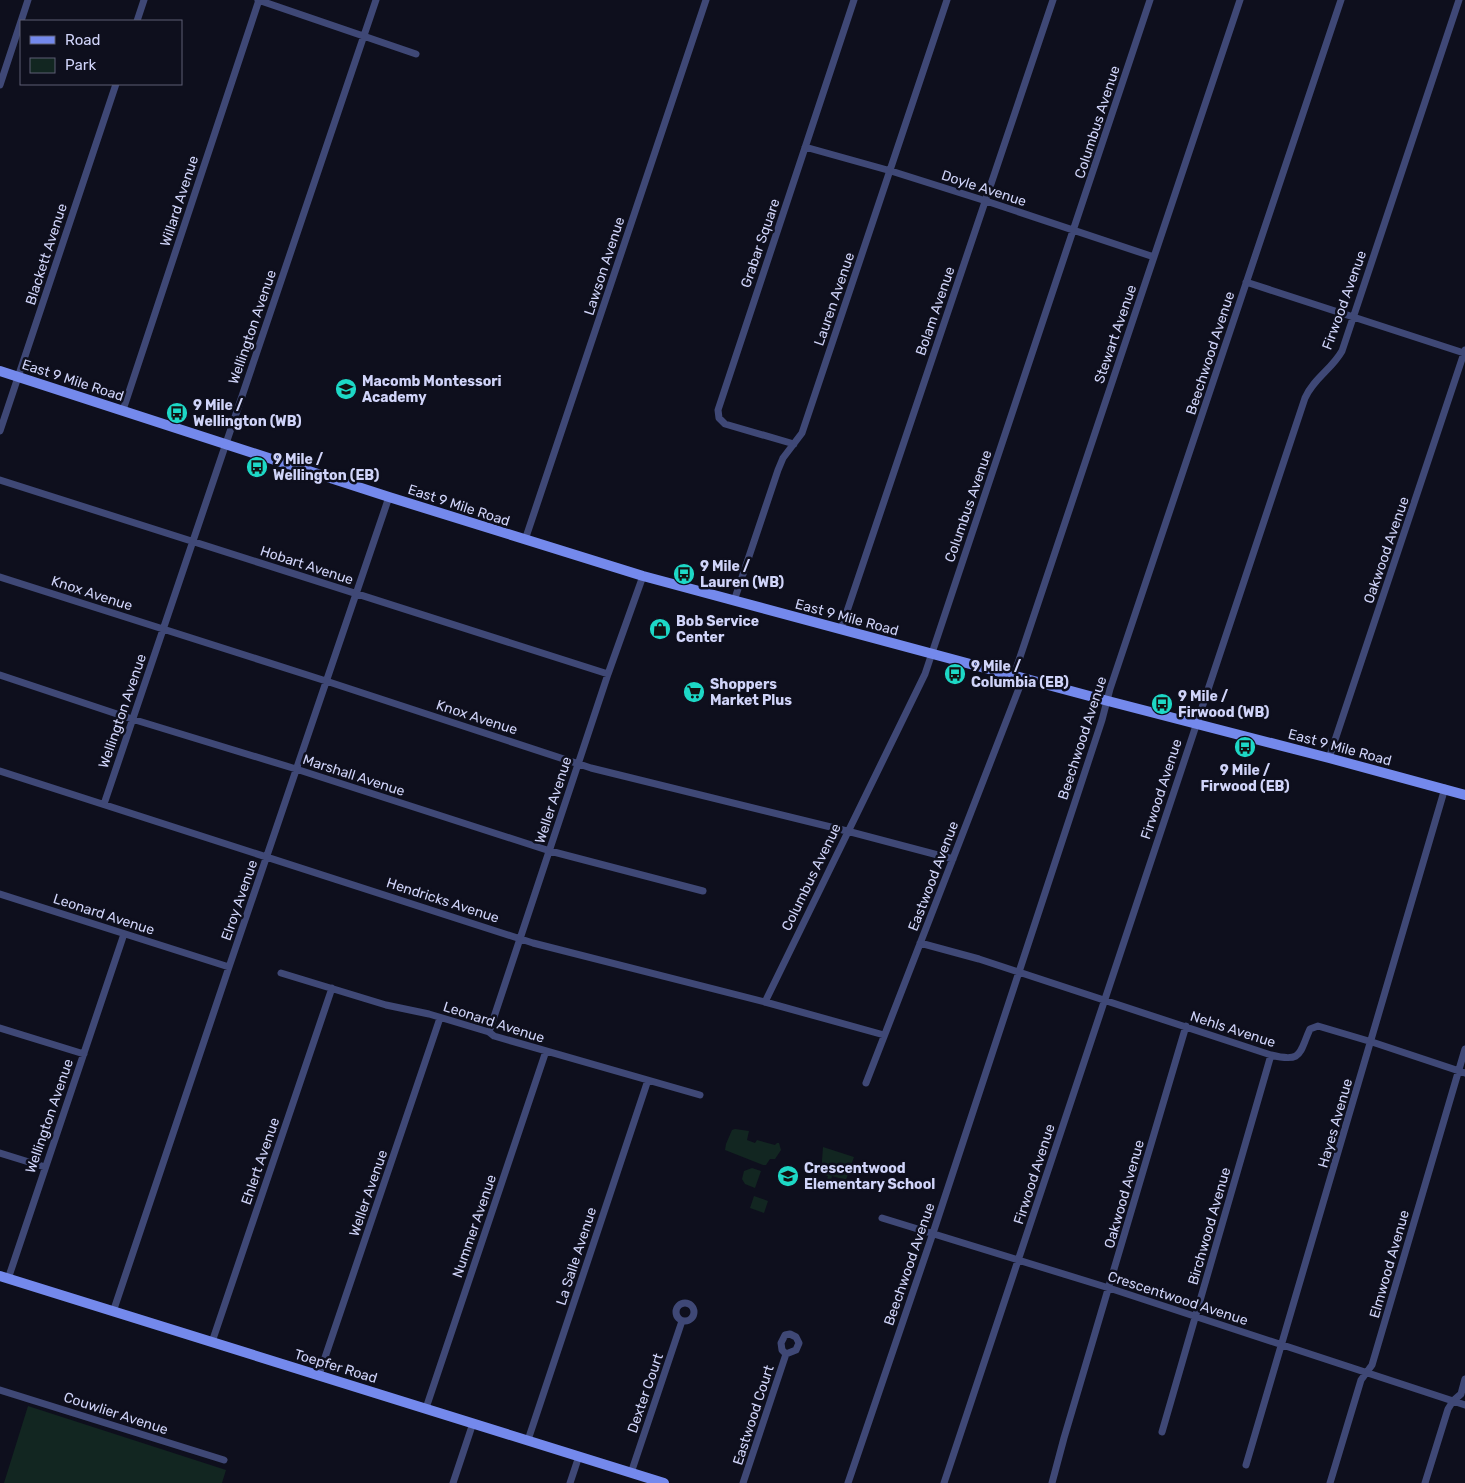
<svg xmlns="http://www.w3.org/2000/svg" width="1465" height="1483" viewBox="0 0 1465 1483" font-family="Rubik,sans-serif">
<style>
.green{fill:#122621}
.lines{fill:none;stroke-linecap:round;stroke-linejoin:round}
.street{stroke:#3f4876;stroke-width:7}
.secondary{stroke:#7489ec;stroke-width:10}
.labels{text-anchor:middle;stroke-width:5;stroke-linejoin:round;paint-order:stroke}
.street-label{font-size:14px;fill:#d0d4f9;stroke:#0e0f1d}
.poi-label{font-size:14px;font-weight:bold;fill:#d0d4f9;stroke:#0e0f1d;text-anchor:start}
</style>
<rect width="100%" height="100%" fill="#0e0f1d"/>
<!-- green -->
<path class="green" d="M735,1129L749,1131L747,1140L755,1143L757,1140L775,1145L777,1143H779L781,1150L775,1159H770L766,1165H763L725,1150L726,1144L732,1130Z
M823,1147L854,1157L846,1180L832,1176L831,1180L827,1179L828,1176L821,1174Z
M752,1168L761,1171L755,1188L745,1184L742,1179L744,1171Z
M754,1196L768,1201L764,1213L750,1208Z
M28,1406L226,1470L222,1483H4Z"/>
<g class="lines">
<!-- street -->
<path class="street" d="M258,0L416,54
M137,21L144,0
M0,85L28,0
M805,147L891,171L986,201L1154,257
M1246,282L1464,353
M123,410L259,0
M0,431L116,84
M794,444L725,424L719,418L718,410L854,0
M0,480L608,674
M525,540L706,0
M0,577L326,681L591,768L847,831L953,859
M734,601L778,470L783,458L802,433L947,0
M841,629L1053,0
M0,675L132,719L296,769L550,851L703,891
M1014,675L1240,0
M1329,758L1465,350
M0,771L533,943L765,1002L884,1035
M104,804L376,0
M0,894L229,967
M920,943L979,959L1271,1055C1303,1063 1299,1053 1310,1029L1318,1026L1372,1042L1465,1073
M281,973L386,1005L429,1014L489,1032L494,1036L700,1095
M765,1002L925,674L1150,0
M0,1028L84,1054
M489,1032L608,674L643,576
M866,1083L1023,678
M0,1153L45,1167
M882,1218L1109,1288L1465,1405
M8,1279L124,934
M676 1312a9 9 0 1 1 18 0a9 9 0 1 1-18 0Z
M113,1312L229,967L389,497
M785,1335L790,1334L796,1337L799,1343L796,1350L786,1354L782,1350L781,1343Z
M212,1342L332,988
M319,1375L440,1018
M0,1390L224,1460
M426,1408L546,1051
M1162,1432L1271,1055
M528,1440L648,1080
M1246,1465L1445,788
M631,1473L682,1321
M453,1483L473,1423
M570,1483L579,1456
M743,1483L786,1354
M848,1483L933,1233L1102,720L1110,689L1341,0
M944,1483L1305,398C1314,378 1332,369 1342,351L1459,0
M1052,1483L1064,1438L1186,1026
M1330,1483L1361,1380L1372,1365L1465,1049
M1425,1483L1448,1409L1453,1401L1461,1394L1465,1379"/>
<!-- secondary -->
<path class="secondary" d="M0,371L389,497L643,576L1108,701L1329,758L1465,795
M0,1276L664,1483"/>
</g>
<!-- icons -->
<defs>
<g id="school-disc" transform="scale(1.125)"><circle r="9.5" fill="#1dd8c6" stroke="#0e0f1d"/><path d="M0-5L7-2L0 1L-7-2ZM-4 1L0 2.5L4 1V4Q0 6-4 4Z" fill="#111"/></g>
<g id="bus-disc" transform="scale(1.125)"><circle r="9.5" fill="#1dd8c6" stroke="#0e0f1d"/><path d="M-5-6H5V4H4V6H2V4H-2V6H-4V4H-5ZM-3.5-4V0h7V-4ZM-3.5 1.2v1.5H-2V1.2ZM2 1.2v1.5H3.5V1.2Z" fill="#111"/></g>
<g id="shop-disc" transform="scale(1.125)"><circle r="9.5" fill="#1dd8c6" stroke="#0e0f1d"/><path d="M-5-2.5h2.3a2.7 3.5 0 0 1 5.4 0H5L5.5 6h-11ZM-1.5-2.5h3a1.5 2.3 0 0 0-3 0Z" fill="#111"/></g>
<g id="supermarket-disc" transform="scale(1.125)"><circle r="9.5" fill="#1dd8c6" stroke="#0e0f1d"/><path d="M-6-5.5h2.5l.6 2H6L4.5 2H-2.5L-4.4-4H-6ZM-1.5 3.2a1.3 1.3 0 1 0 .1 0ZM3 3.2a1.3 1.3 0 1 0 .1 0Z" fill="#111"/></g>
</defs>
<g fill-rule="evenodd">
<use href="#school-disc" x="346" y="389"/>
<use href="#bus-disc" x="177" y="413"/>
<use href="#bus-disc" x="257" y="467"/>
<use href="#bus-disc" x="684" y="574"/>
<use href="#shop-disc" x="660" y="629"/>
<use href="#bus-disc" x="955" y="674"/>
<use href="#supermarket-disc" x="694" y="692"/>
<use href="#bus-disc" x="1162" y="704"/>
<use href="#bus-disc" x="1245" y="747"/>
<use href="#school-disc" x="788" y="1176"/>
</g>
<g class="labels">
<!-- street labels -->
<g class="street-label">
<text transform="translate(1097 122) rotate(-72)" y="5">Columbus Avenue</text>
<text transform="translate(984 188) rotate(18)" y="5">Doyle Avenue</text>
<text transform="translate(179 201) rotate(-72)" y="5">Willard Avenue</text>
<text transform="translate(760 243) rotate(-71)" y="5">Grabar Square</text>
<text transform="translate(46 254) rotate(-72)" y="5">Blackett Avenue</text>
<text transform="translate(604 266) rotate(-72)" y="5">Lawson Avenue</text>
<text transform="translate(834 299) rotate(-71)" y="5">Lauren Avenue</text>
<text transform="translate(1344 300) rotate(-70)" y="5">Firwood Avenue</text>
<text transform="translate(935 311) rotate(-71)" y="5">Bolam Avenue</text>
<text transform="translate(252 327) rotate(-71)" y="5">Wellington Avenue</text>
<text transform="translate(1115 334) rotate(-71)" y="5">Stewart Avenue</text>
<text transform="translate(1210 353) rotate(-72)" y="5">Beechwood Avenue</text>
<text transform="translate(73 380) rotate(18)" y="5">East 9 Mile Road</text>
<text transform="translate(459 505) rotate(18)" y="5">East 9 Mile Road</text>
<text transform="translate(968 506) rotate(-71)" y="5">Columbus Avenue</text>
<text transform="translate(1386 550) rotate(-71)" y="5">Oakwood Avenue</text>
<text transform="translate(307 565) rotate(18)" y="5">Hobart Avenue</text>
<text transform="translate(92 593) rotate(18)" y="5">Knox Avenue</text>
<text transform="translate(847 617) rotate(15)" y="5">East 9 Mile Road</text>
<text transform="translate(122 711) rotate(-71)" y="5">Wellington Avenue</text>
<text transform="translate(477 717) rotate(18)" y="5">Knox Avenue</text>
<text transform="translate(1082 738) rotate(-72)" y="5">Beechwood Avenue</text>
<text transform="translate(1340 747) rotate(15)" y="5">East 9 Mile Road</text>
<text transform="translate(354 775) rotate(18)" y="5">Marshall Avenue</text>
<text transform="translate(1161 789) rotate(-72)" y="5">Firwood Avenue</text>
<text transform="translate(553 800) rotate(-72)" y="5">Weller Avenue</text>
<text transform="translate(933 876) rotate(-69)" y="5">Eastwood Avenue</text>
<text transform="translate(811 877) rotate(-64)" y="5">Columbus Avenue</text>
<text transform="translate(239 900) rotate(-71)" y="5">Elroy Avenue</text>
<text transform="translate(443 900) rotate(18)" y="5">Hendricks Avenue</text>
<text transform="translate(104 914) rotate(18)" y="5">Leonard Avenue</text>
<text transform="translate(494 1022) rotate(18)" y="5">Leonard Avenue</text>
<text transform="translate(1233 1029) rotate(18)" y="5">Nehls Avenue</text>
<text transform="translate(49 1116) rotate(-71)" y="5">Wellington Avenue</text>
<text transform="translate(1335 1123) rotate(-74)" y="5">Hayes Avenue</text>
<text transform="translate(260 1161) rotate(-71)" y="5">Ehlert Avenue</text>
<text transform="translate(1034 1174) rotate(-72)" y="5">Firwood Avenue</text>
<text transform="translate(368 1193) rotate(-71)" y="5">Weller Avenue</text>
<text transform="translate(1124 1194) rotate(-74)" y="5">Oakwood Avenue</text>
<text transform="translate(474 1226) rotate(-71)" y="5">Nummer Avenue</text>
<text transform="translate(1209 1226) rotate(-74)" y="5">Birchwood Avenue</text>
<text transform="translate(576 1256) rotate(-72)" y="5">La Salle Avenue</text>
<text transform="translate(909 1264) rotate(-71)" y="5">Beechwood Avenue</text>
<text transform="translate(1389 1264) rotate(-74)" y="5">Elmwood Avenue</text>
<text transform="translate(1178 1298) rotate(18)" y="5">Crescentwood Avenue</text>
<text transform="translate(336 1366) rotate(17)" y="5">Toepfer Road</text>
<text transform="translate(645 1393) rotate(-71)" y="5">Dexter Court</text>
<text transform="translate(116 1413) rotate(18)" y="5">Couwlier Avenue</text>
<text transform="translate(753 1415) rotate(-72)" y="5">Eastwood Court</text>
</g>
<!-- poi labels -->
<g class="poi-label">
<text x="362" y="386">Macomb Montessori<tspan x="362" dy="16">Academy</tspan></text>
<text x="193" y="410">9 Mile /<tspan x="193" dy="16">Wellington (WB)</tspan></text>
<text x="273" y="464">9 Mile /<tspan x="273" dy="16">Wellington (EB)</tspan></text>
<text x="700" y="571">9 Mile /<tspan x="700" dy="16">Lauren (WB)</tspan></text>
<text x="676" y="626">Bob Service<tspan x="676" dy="16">Center</tspan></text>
<text x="971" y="671">9 Mile /<tspan x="971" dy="16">Columbia (EB)</tspan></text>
<text x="710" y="689">Shoppers<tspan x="710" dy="16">Market Plus</tspan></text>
<text x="1178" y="701">9 Mile /<tspan x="1178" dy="16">Firwood (WB)</tspan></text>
<text x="1245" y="775" text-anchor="middle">9 Mile /<tspan x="1245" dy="16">Firwood (EB)</tspan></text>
<text x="804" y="1173">Crescentwood<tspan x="804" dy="16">Elementary School</tspan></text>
</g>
</g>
<!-- legend -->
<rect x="20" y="20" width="162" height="65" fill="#0e0f1d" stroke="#5c5e75"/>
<rect x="30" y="36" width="25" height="8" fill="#7489ec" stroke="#5c5e75"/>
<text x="65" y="45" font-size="15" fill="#d0d4f9">Road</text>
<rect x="30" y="58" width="25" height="15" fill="#122621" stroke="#5c5e75"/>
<text x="65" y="70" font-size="15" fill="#d0d4f9">Park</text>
</svg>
